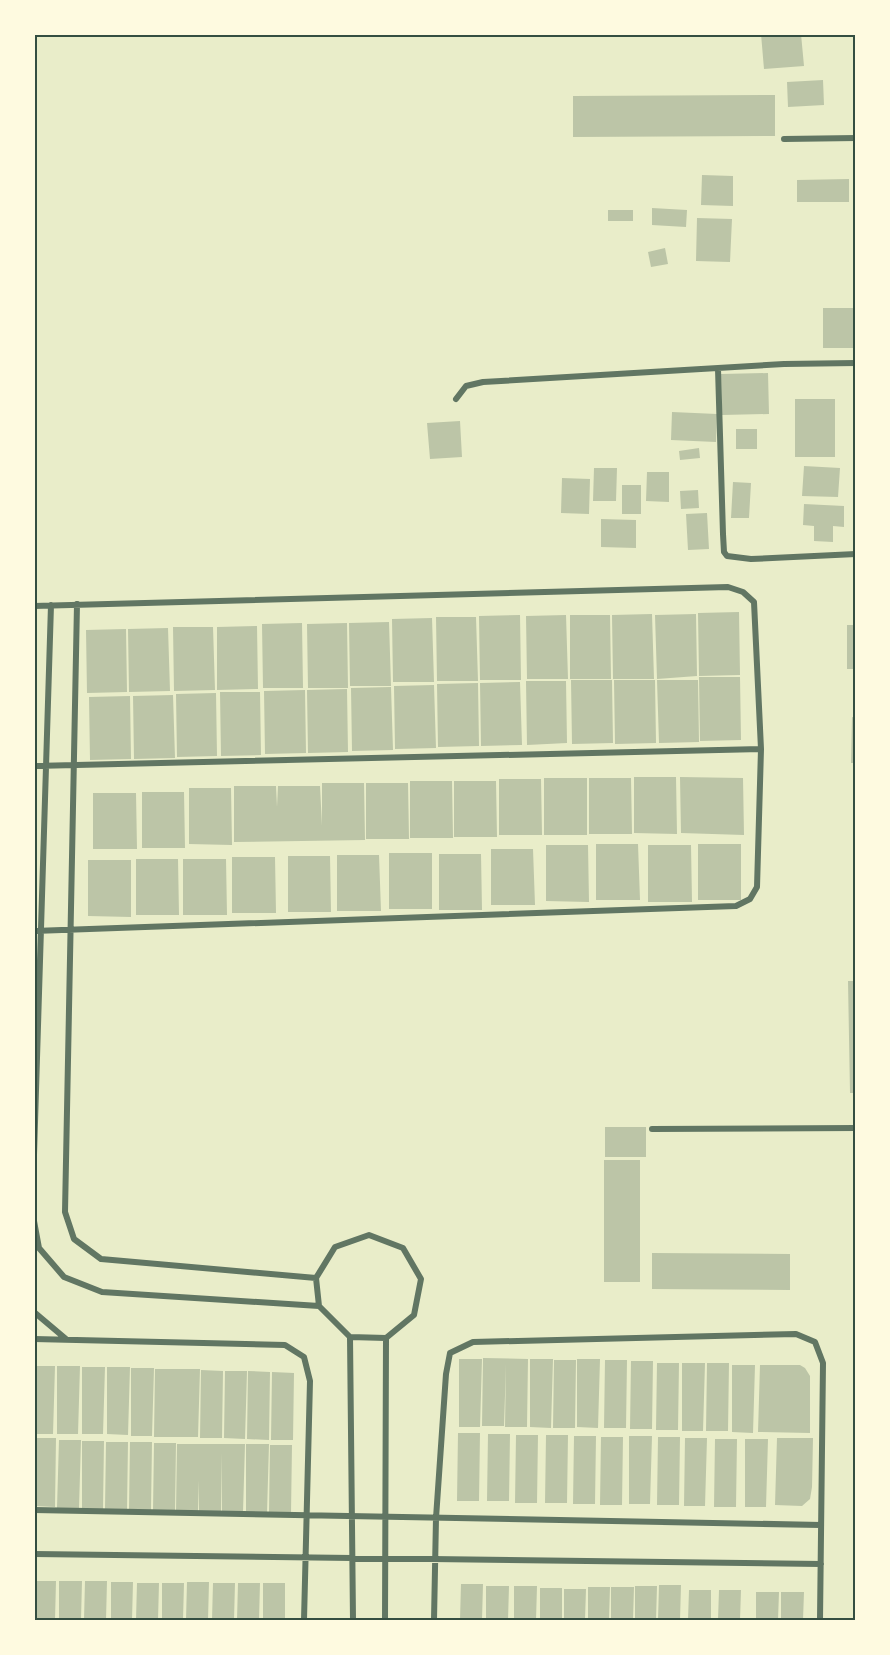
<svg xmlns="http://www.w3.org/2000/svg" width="890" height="1655" viewBox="0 0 890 1655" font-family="Figtree,sans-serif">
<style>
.building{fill:#bcc5a7}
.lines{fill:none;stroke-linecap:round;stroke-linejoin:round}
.minor{stroke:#617663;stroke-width:6}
.neatline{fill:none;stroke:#344e41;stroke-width:2}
</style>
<rect width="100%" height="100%" fill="#e9edc9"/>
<!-- building -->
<path class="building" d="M761,34H801L804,66L764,69Z
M823,80L824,105L788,107L787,82Z
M775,95V136L573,137V96Z
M702,175L733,176V206L701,205Z
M849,179V202H797V180Z
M652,208L687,210L686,227L652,225Z
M608,210H633V221H608Z
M697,218L732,219L730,262L696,261Z
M665,248L668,264L651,267L648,252Z
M823,308H856V348H823Z
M768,373L769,414L722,415L721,374Z
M795,399H835V457H795Z
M672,412L717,414L716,442L671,440Z
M460,421L462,457L430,459L427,423Z
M736,429H757V449H736Z
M699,448L700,458L680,460L679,451Z
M804,466L840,468L838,497L802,496Z
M594,468H617L616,501H593Z
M647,472H669V502L646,501Z
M562,478L590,479L589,514L561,513Z
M733,482L751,483L749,518H731Z
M622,485H641V514H622Z
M698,490L699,508L681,509L680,491Z
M804,504L844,506V527L833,526V542L814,541V526L803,525Z
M707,513L709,549L688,550L686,514Z
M601,519L636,520V548L601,547Z
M739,612L740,675L699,676L698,613Z
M652,614L654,679H613L612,615Z
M696,614L697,676L657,679L655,615Z
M520,615L521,680H480L479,616Z
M566,615L568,679H527L526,616Z
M570,615H610L611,679H570Z
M436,617H476L478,681H437Z
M432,618L434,682H393L392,619Z
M389,622L391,686H350L349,623Z
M302,623L303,688H263L262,624Z
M347,623L348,688H308L307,624Z
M847,625H856V669H847Z
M257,626L258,689L217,690V627Z
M173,627H213L215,690L174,691Z
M168,628L170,691L129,692L128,629Z
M126,629L127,692L87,693L86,630Z
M699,677H740L741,740L700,741Z
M571,680H612L613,743L572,744Z
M614,680H655L656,743L615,744Z
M657,680H698L699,742L659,743Z
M526,681H566L567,743L527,745Z
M520,682L522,745L481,746L480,683Z
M478,683L479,746L438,747L437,684Z
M434,685L436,748L395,749L394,686Z
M391,687L393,750L352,751L351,688Z
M347,689L348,752L308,753L307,690Z
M305,690L306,753L265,754L264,691Z
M220,692H260L261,755L221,756Z
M216,693L217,756L177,757L176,694Z
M173,695L175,758L134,759L133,696Z
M130,696L131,759L90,760L89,697Z
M852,717L856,718V763H851Z
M634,777H676L677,834L634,833Z
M680,777L743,778L744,835L681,833Z
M544,778H587V835H544Z
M589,778H631L632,834H589Z
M499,779H541L542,835H499Z
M410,781H452L453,838H410Z
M454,781H496L497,837H454Z
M322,783H364L365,840L234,842V786H276L277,807L278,786H320L322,826Z
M366,783H408L409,839H366Z
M189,788H231L232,845L189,844Z
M142,792H184L185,848H142Z
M93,793H136L137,849H93Z
M596,844H638L640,900H596Z
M698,844H741V900H698Z
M546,845H588L589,902L546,901Z
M648,845H691L692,902H648Z
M491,849H533L535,905H491Z
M389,853H432V909H389Z
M439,854H481L482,910H439Z
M337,855H379L381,911H337Z
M288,856H330L331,912H288Z
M232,857H275L276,913H232Z
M136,859H178L179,915H136Z
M183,859H226L227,915H183Z
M88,860H131V917L88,916Z
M848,981H856V1093H850Z
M605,1127H646V1157H605Z
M604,1160H640V1282H604Z
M652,1253L790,1254V1290L652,1289Z
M483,1358L528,1359L527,1427H505L506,1364L504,1426H482Z
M459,1359H482L480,1427H459Z
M530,1359H553L551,1428L530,1427Z
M577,1359H600L598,1428L577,1427Z
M554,1360H576L575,1428H553Z
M605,1360H627L626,1428H604Z
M631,1361H653L652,1429H630Z
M657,1363H679L678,1430H656Z
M682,1363H705L703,1431H682Z
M707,1363H729L728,1431H706Z
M732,1365H755L753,1433L732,1432Z
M760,1365H800L805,1368L810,1376V1433L758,1432Z
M34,1366H55L53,1434H34Z
M57,1366H80L78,1434H57Z
M82,1367H105L103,1434H82Z
M107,1367H130L128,1435L107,1434Z
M131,1368H154L152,1436H131Z
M155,1369H200L198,1437H154Z
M201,1370L223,1371L222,1438H200Z
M225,1371H247L245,1439L224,1438Z
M248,1371L270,1372L269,1440L247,1439Z
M272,1372L294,1373L293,1440H271Z
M458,1433H480L479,1501H457Z
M488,1434H510L509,1501H487Z
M516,1435H538L537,1503H515Z
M546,1435H568L567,1503H545Z
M574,1436H596L595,1504H573Z
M629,1436H652L650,1504H629Z
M601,1437H623L622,1505H600Z
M658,1437H680L679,1505H657Z
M34,1438H56L55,1507L34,1506Z
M685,1438H707L705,1506H684Z
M777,1438H813L812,1487L810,1499L802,1506L775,1505Z
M715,1439H737L736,1507H714Z
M745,1439H768L766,1507H745Z
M59,1440H81L79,1508H57Z
M82,1441H104L103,1509H82Z
M106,1442H128L127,1510L105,1509Z
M130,1442H152L151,1510H129Z
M154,1443H176L175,1511H153Z
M177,1444H245L243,1512H222V1452L221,1512L199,1511L198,1480V1512H176Z
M246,1444H269L267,1513L246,1512Z
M270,1445H292L291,1513H269Z
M34,1581H56L55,1620H34Z
M59,1581H82L81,1620H59Z
M85,1581H107L106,1620H84Z
M111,1582H133L132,1620H111Z
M187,1582H209L208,1620H186Z
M137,1583H159L158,1620H136Z
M162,1583H184L183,1620H162Z
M213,1583H235L234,1620H212Z
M238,1583H260L259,1620H237Z
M263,1583H285V1620H263Z
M461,1584H483L482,1620H460Z
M659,1585H681L680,1620H658Z
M486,1586H509L508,1620H486Z
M514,1586H537L536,1620H514Z
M635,1586H657L656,1620H635Z
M588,1587H610L609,1620H588Z
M611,1587H634L633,1620H611Z
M540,1588H562V1620H540Z
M564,1589H586L585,1620H564Z
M689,1590H711V1620H688Z
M719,1590H741L740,1620H718Z
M756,1592H779L778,1620H756Z
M781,1592H804L803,1620H781Z"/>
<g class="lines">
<!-- minor -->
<path class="minor" d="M784,139L856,138
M718,369L723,534L724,552L727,556L751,559L856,554
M456,399L466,386L483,382L784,364L856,363
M77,604L65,1212L74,1239L101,1259L316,1278
M34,606L728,587L743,592L754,602L761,749L757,887L750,899L736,906L34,931
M34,766L761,749
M652,1129L856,1128
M34,1155L51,605
M34,1221L39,1248L64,1277L102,1292L319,1306
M369,1235L403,1248L421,1279L414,1315L386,1338L350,1337L319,1306L316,1278L335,1247Z
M34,1312L66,1339
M350,1337L353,1620
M34,1339L285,1345L304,1357L310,1381L304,1620
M34,1510L821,1525
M34,1554L821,1564
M385,1620L386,1338
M434,1620L436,1518L446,1374L450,1353L473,1342L796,1334L815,1342L823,1363L820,1620"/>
</g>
<!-- border -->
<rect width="890" height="1655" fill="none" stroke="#fefae0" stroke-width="72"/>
<rect x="36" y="36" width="818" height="1583" class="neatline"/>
</svg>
